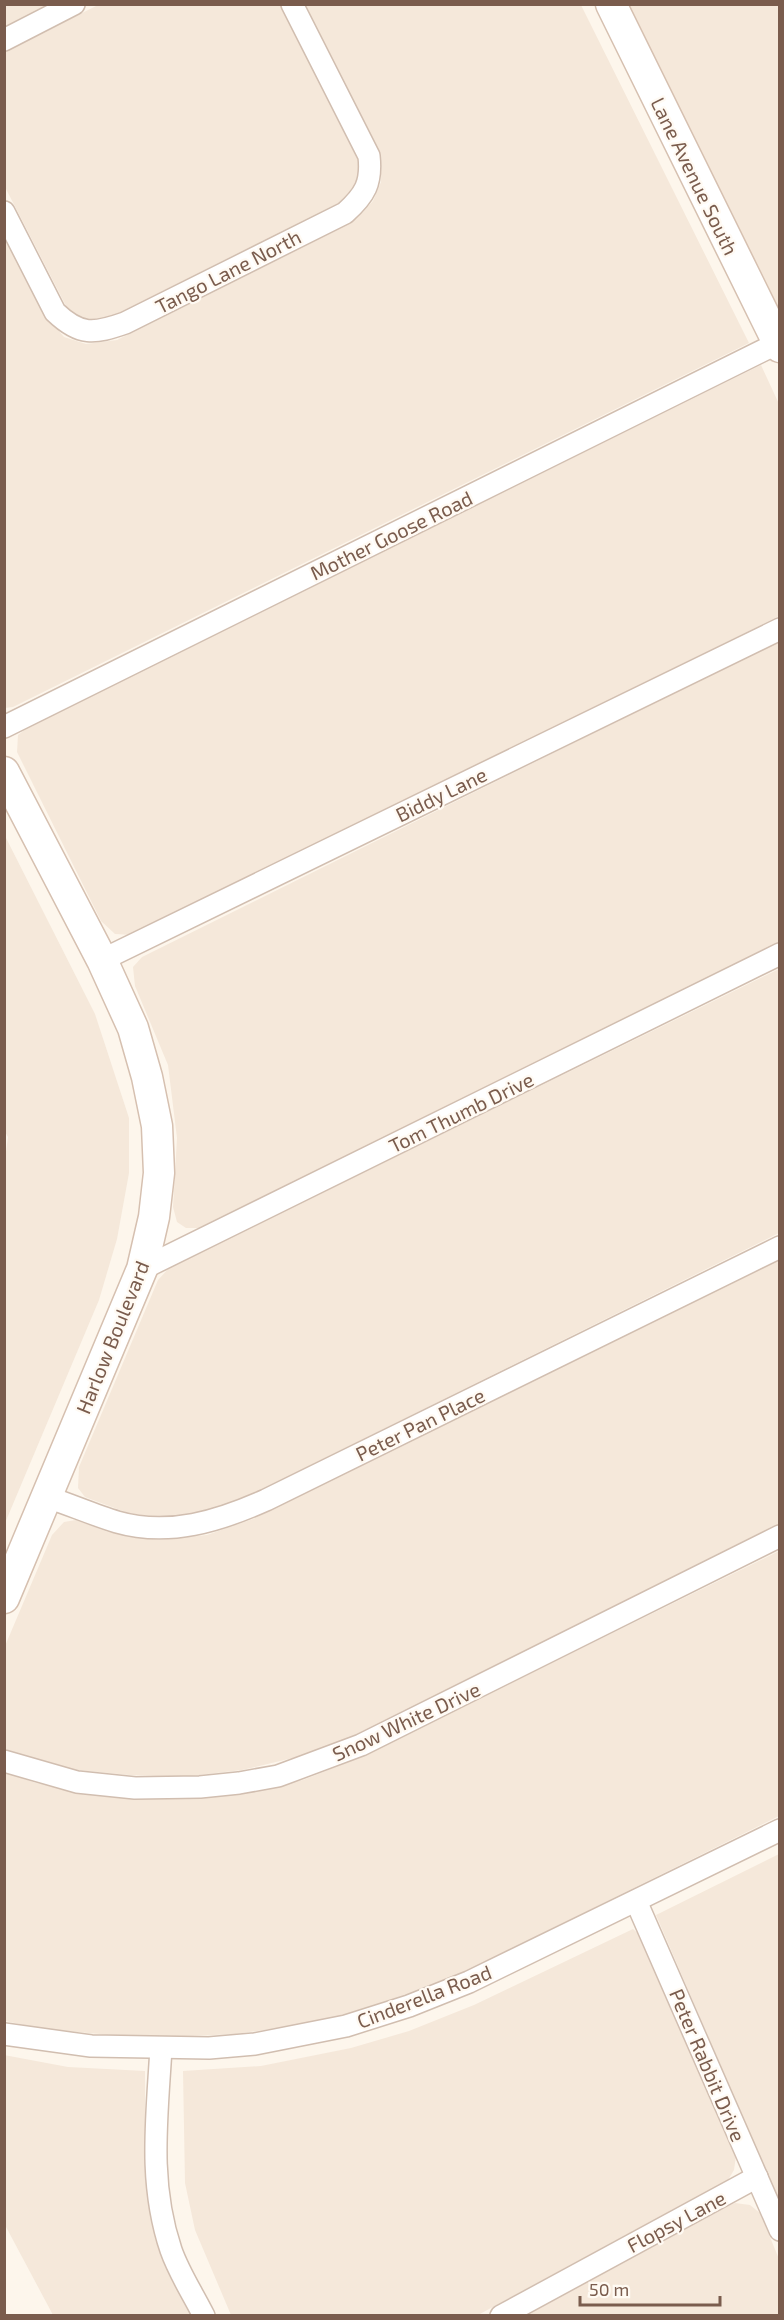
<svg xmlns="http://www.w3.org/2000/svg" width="784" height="2320" font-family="'Exo 2',sans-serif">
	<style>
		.residential { fill: #f5e8da }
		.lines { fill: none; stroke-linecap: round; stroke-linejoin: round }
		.street-casing { stroke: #d1beb0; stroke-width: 24 }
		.secondary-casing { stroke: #d6c0b0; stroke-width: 33 }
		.street { stroke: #fff; stroke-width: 21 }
		.secondary { stroke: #fff; stroke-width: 30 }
		.labels { text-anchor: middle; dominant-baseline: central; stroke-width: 4.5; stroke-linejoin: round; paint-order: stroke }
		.street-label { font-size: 20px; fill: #7a5c4d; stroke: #fffaf3 }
	</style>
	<rect width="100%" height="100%" fill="#fdf6ec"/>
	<g class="residential">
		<polygon points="5,5 51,5 5,28"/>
		<polygon points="98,5 281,5 360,164 358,179 353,193 341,202 112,319 90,322 74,315 66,306 5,187 5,52"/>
		<polygon points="304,5 581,5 749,343 13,707 5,708 4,234 47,317 64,337 86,344 117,340 357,218 373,201 381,182 381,158"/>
		<polygon points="624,5 779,5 779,319"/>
		<polygon points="761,365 779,404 779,616 132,935 115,934 101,921 17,752 18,735 31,725"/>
		<polygon points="779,641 779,942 203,1228 186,1228 177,1222 173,1207 177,1138 168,1065 135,986 133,967 142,957"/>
		<polygon points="5,836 95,1014 129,1118 129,1173 117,1239 99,1300 5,1523 4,1166 8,1137 4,1130"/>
		<polygon points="779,969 779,1233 236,1502 170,1519 128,1513 85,1497 78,1488 79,1467 158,1280 169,1268"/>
		<polygon points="779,1259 779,1526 356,1735 301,1756 242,1770 182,1777 129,1775 67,1769 5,1749 5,1646 52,1535 64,1522 76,1520 108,1532 159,1540 207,1535 253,1519"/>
		<polygon points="779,1551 779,1816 452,1978 370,2009 312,2023 236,2034 144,2038 44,2029 5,2021 4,1772 36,1783 125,1797 177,1798 237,1794 303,1780 361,1757"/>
		<polygon points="779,1854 779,2202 656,1915"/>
		<polygon points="633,1929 640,1935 736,2156 734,2170 728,2180 478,2315 231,2315 195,2230 185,2183 183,2071 261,2066 351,2048 409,2031 474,2005"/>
		<polygon points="4,2055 68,2067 145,2071 145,2178 161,2248 180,2294 191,2315 53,2315 5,2225"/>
		<polygon points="735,2203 750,2205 760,2213 779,2259 779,2315 524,2316 719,2210"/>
	</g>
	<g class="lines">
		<defs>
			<g id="street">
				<polyline points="4,40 74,4"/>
				<path d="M4,212l51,100c25,24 39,22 70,11l220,-110c20,-18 27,-30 24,-57l-77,-152"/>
				<polyline points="4,727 778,343"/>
				<polyline points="102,960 780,629"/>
				<polyline points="142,1269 780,954"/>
				<path d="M47,1497c24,8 47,18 70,25 52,15 102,-1 149,-22l514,-253"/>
				<polyline points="4,1761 77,1782 135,1788 200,1787 239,1783 278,1776 361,1745 780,1536"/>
				<polyline points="636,1901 780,2230"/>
				<polyline points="4,2034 91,2046 209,2048 255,2044 346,2026 409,2006 469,1982 780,1830"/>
				<path d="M161,2048c-4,70 -13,134 10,202 8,23 22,44 33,66"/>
				<polyline points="501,2316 757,2177"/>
			</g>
			<g id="secondary">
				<polyline points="611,4 780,347"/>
				<polyline points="4,772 102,960 133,1028 147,1077 157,1126 159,1173 154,1217 142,1269 4,1598"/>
			</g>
		</defs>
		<use href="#street" class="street-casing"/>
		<use href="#secondary" class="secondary-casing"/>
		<use href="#street" class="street"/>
		<use href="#secondary" class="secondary"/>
	</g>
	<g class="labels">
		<g class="street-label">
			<text transform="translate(695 176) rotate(64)">Lane Avenue South</text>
			<text transform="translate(228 271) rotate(-27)">Tango Lane North</text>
			<text transform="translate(391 535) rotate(-26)">Mother Goose Road</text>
			<text transform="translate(441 794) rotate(-26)">Biddy Lane</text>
			<text transform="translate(461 1112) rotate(-26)">Tom Thumb Drive</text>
			<text transform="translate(112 1337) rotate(-68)">Harlow Boulevard</text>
			<text transform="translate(420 1424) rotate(-26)">Peter Pan Place</text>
			<text transform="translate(406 1721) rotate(-25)">Snow White Drive</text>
			<text transform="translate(424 1996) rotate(-21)">Cinderella Road</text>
			<text transform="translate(708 2065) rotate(67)">Peter Rabbit Drive</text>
			<text transform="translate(676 2221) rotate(-28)">Flopsy Lane</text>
		</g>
	</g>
	<rect width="784" height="2320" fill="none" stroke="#7a5c4d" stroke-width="12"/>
	<path d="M580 2296v9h140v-9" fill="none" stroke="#7a5c4d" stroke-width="3"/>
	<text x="589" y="2296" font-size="18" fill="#7a5c4d" stroke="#fffaf3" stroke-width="4.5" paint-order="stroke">50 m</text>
</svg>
